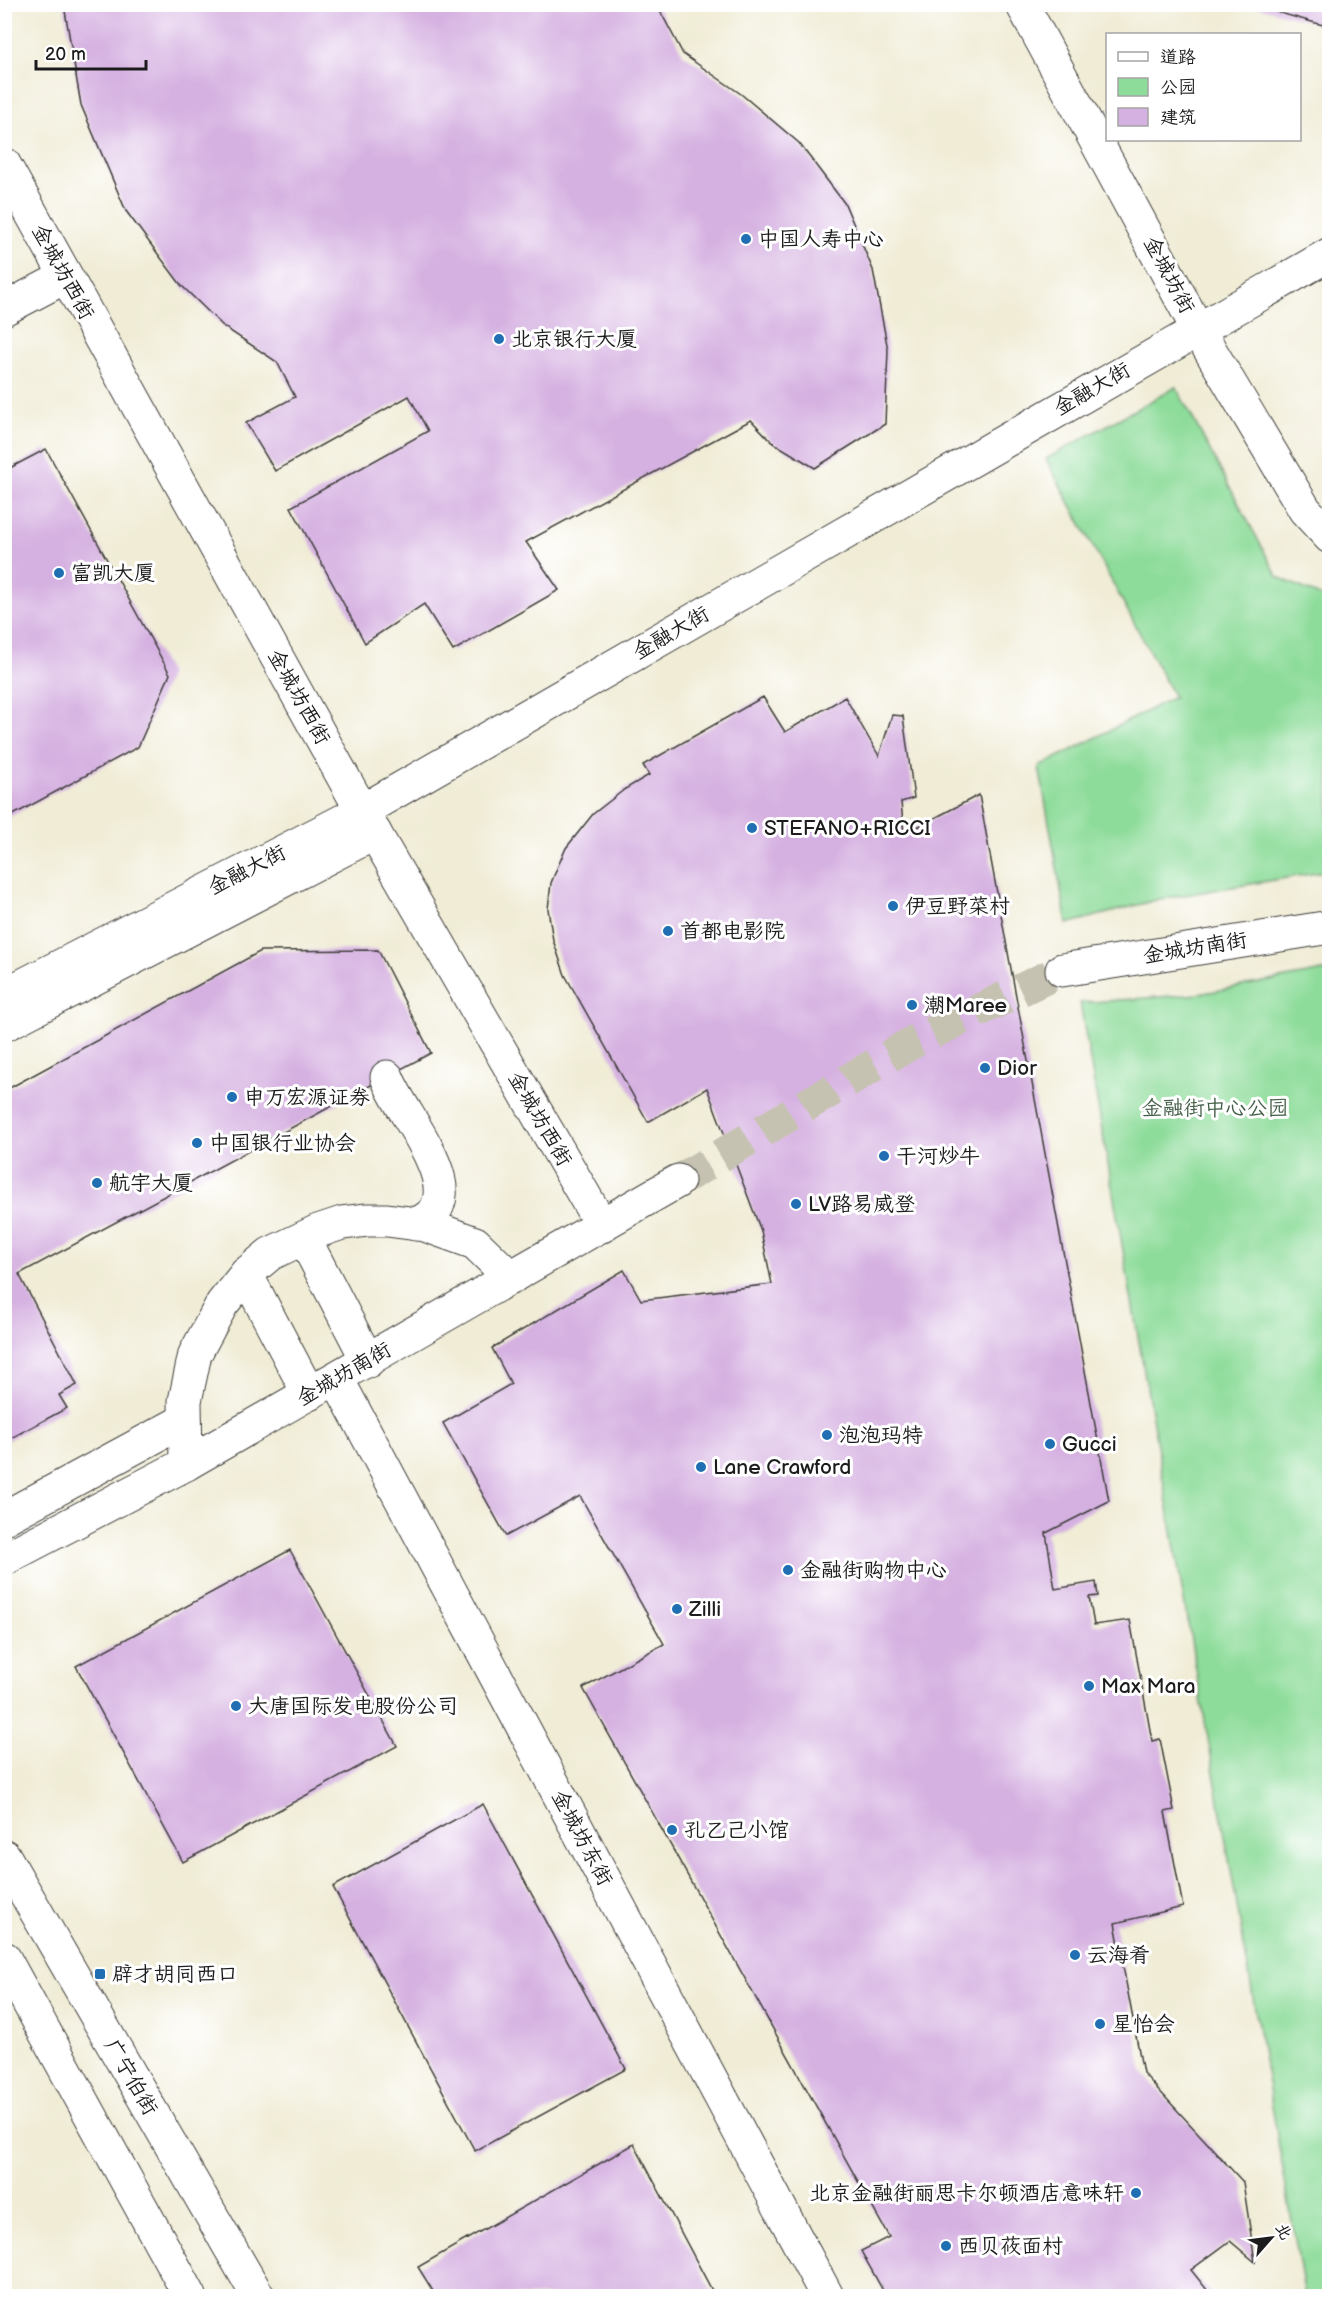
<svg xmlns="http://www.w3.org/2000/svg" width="1334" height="2301" font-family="'Balsamiq Sans','LXGW WenKai TC',sans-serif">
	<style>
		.green { fill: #8ddc9a; stroke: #547c5b; stroke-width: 1.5 }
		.building { fill: #d5b1e1 }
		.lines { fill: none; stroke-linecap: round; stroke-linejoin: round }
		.tertiary-tunnel { stroke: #c6c2b1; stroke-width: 33; stroke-dasharray: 33 16; stroke-linecap: butt }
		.minor-casing { stroke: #3c3b38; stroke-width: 35 }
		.tertiary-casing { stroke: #3c3b38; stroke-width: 35 }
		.secondary-casing { stroke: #3c3b38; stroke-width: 35 }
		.minor { stroke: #fff; stroke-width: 33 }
		.tertiary { stroke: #fff; stroke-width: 33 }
		.secondary { stroke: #fff; stroke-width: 33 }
		.poi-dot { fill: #1f6fb2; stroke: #fff; stroke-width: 2 }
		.labels { text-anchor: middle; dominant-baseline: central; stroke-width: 6; stroke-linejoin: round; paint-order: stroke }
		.poi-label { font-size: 21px; fill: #1c1c1c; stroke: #fff; text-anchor: start }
		.street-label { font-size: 21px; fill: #1c1c1c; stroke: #fff }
		.park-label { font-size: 21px; fill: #445f48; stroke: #fff }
	</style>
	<rect width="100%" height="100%" fill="#fff"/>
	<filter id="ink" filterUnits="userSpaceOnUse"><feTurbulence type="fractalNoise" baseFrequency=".0167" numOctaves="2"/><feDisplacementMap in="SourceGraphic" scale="12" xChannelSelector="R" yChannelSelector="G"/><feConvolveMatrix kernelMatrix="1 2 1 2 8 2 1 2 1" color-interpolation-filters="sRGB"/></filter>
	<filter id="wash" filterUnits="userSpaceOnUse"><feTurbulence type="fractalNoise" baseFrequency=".008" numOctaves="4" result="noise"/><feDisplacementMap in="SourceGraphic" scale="24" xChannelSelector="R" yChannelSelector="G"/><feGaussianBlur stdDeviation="1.35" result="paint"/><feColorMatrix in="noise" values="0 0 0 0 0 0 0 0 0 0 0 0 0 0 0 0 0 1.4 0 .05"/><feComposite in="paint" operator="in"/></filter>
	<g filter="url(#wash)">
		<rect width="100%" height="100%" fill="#f0ecd6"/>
		<g class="green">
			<polygon points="1176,387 1278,577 1329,600 1329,871 1160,899 1067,924 1039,767 1174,697 1046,459"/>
			<polygon points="1329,970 1330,2296 1305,2296 1080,1003 1199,994"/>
		</g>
		<g id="blocks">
			<g class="building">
				<polygon points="1251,4 1330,4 1330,27 1251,5"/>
				<polygon points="64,5 657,5 683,54 741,94 799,143 845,204 873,270 888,350 885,424 815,468 772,442 751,420 526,542 559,590 453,651 424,604 365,643 291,507 428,431 409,396 275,471 246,423 295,397 277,362 224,327 181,285 126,211 81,105"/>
				<polygon points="46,449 170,674 138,747 4,820 4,471"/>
				<polygon points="763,697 785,732 845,697 879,756 892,715 903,716 914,798 901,802 904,834 979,795 1109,1501 1046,1533 1055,1589 1096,1582 1098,1596 1089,1597 1094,1625 1130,1620 1152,1741 1160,1739 1174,1810 1165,1812 1183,1907 1115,1923 1143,2073 1243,2182 1255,2262 1230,2241 1191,2270 1212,2296 886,2296 861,2251 889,2237 583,1688 664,1644 580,1496 506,1536 443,1423 511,1384 492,1348 624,1270 641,1300 772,1284 761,1231 707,1088 648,1122 565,975 553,940 548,909 551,883 558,866 566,848 593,814 625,789 649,775 643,765"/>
				<polygon points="378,950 431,1053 19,1274 77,1385 59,1395 67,1408 4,1442 4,1091 261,951"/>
				<polygon points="290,1550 397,1746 183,1862 76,1666"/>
				<polygon points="483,1804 626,2069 475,2151 333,1887"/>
				<polygon points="634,2144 715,2296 436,2296 418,2267"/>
			</g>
		</g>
	</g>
	<g filter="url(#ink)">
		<use href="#blocks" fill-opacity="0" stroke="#3c3b38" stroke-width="1.5"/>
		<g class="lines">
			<polyline class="tertiary-tunnel" points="678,1181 915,1041 1062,970"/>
			<defs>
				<g id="minor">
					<polyline points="4,309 65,277"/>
					<path d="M387,1077c14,39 92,122 29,147"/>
					<polyline points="304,1238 368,1361"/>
					<polyline points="246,1274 309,1394"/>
					<polyline points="186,1464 185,1401 195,1354 222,1304 246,1274 270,1254 318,1231 342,1223 367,1220 387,1220 425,1225 475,1243 511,1278"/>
					<polyline points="4,1518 185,1420"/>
				</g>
				<g id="tertiary">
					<polyline points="1022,4 1197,328 1305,510 1330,537"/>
					<polyline points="4,164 362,811 602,1226"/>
					<polyline points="1062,970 1330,927"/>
					<polyline points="337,1379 827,2296"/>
					<polyline points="4,1559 186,1464 678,1181"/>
				</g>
				<g id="secondary">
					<polyline points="4,995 362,811 1330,254"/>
					<polyline points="4,1025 375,833"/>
					<polyline points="4,1856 258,2296"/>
					<polyline points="4,1958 190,2296"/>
				</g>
			</defs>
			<use href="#minor" class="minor-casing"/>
			<use href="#tertiary" class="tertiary-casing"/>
			<use href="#secondary" class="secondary-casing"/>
			<use href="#minor" class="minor"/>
			<use href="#tertiary" class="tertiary"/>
			<use href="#secondary" class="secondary"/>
		</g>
	</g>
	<g class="poi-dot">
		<circle cx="746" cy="239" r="6"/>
		<circle cx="499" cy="339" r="6"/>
		<circle cx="59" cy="573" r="6"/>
		<circle cx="752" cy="828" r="6"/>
		<circle cx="893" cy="906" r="6"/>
		<circle cx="668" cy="931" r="6"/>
		<circle cx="912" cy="1005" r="6"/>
		<circle cx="985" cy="1068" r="6"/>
		<circle cx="232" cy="1097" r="6"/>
		<circle cx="197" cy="1143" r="6"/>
		<circle cx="884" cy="1156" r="6"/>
		<circle cx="97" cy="1183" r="6"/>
		<circle cx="796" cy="1204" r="6"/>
		<circle cx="827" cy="1435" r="6"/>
		<circle cx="1050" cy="1444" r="6"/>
		<circle cx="701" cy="1467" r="6"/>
		<circle cx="788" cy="1570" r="6"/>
		<circle cx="677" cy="1609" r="6"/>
		<circle cx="1089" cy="1686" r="6"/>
		<circle cx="236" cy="1706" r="6"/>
		<circle cx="672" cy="1830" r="6"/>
		<circle cx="1075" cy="1955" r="6"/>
		<rect x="94" y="1968" width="12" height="12" rx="3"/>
		<circle cx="1100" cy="2024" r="6"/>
		<circle cx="1136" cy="2193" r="6"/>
		<circle cx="946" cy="2246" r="6"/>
	</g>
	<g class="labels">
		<g class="poi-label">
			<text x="758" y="239">中国人寿中心</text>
			<text x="511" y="339">北京银行大厦</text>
			<text x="71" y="573">富凯大厦</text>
			<text x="764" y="828">STEFANO+RICCI</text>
			<text x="905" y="906">伊豆野菜村</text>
			<text x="680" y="931">首都电影院</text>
			<text x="924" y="1005">潮Maree</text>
			<text x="997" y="1068">Dior</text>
			<text x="244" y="1097">申万宏源证券</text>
			<text x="209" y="1143">中国银行业协会</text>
			<text x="896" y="1156">干河炒牛</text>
			<text x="109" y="1183">航宇大厦</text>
			<text x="808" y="1204">LV路易威登</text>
			<text x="839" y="1435">泡泡玛特</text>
			<text x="1062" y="1444">Gucci</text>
			<text x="713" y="1467">Lane Crawford</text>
			<text x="800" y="1570">金融街购物中心</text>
			<text x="689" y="1609">Zilli</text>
			<text x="1101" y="1686">Max Mara</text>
			<text x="248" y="1706">大唐国际发电股份公司</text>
			<text x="684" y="1830">孔乙己小馆</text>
			<text x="1087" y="1955">云海肴</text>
			<text x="112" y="1974">辟才胡同西口</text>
			<text x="1112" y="2024">星怡会</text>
			<text x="1124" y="2193" text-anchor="end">北京金融街丽思卡尔顿酒店意味轩</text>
			<text x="958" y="2246">西贝莜面村</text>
		</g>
		<g class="street-label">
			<text transform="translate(63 272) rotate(61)">金城坊西街</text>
			<text transform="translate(1169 275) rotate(62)">金城坊街</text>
			<text transform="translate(1092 389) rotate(-30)">金融大街</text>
			<text transform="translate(671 633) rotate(-30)">金融大街</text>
			<text transform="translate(299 697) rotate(61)">金城坊西街</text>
			<text transform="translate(247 870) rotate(-27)">金融大街</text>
			<text transform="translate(1195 948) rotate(-9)">金城坊南街</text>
			<text transform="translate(540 1119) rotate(60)">金城坊西街</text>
			<text transform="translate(344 1374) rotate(-30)">金城坊南街</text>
			<text transform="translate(582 1838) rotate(62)">金城坊东街</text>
			<text transform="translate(131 2077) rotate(60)">广宁伯街</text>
		</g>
		<g class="park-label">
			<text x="1215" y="1108">金融街中心公园</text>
		</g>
	</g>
	<rect width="1334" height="2301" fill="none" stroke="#fff" stroke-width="24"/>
	<rect x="1106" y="33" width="195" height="108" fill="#ffffff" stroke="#a4a4a4" stroke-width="1.5"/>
	<rect x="1118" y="52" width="30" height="9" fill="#ffffff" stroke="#a4a4a4" stroke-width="1.5"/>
	<text x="1160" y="63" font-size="18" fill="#1c1c1c">道路</text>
	<rect x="1118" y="78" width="30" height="18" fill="#8ddc9a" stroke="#a4a4a4" stroke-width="1.5"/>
	<text x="1160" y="93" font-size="18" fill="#1c1c1c">公园</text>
	<rect x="1118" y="108" width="30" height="18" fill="#d5b1e1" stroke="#a4a4a4" stroke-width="1.5"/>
	<text x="1160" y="123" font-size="18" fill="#1c1c1c">建筑</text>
	<g transform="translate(1271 2238) rotate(62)" stroke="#ffffff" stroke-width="4.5" paint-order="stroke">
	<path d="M0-4.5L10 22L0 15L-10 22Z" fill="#1c1c1c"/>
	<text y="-9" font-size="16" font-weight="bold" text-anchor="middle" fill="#1c1c1c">北</text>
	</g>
	<path d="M36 60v9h110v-9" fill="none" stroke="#1c1c1c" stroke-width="3"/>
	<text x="45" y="60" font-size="18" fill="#1c1c1c" stroke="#ffffff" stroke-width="4.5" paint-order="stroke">20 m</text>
</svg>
